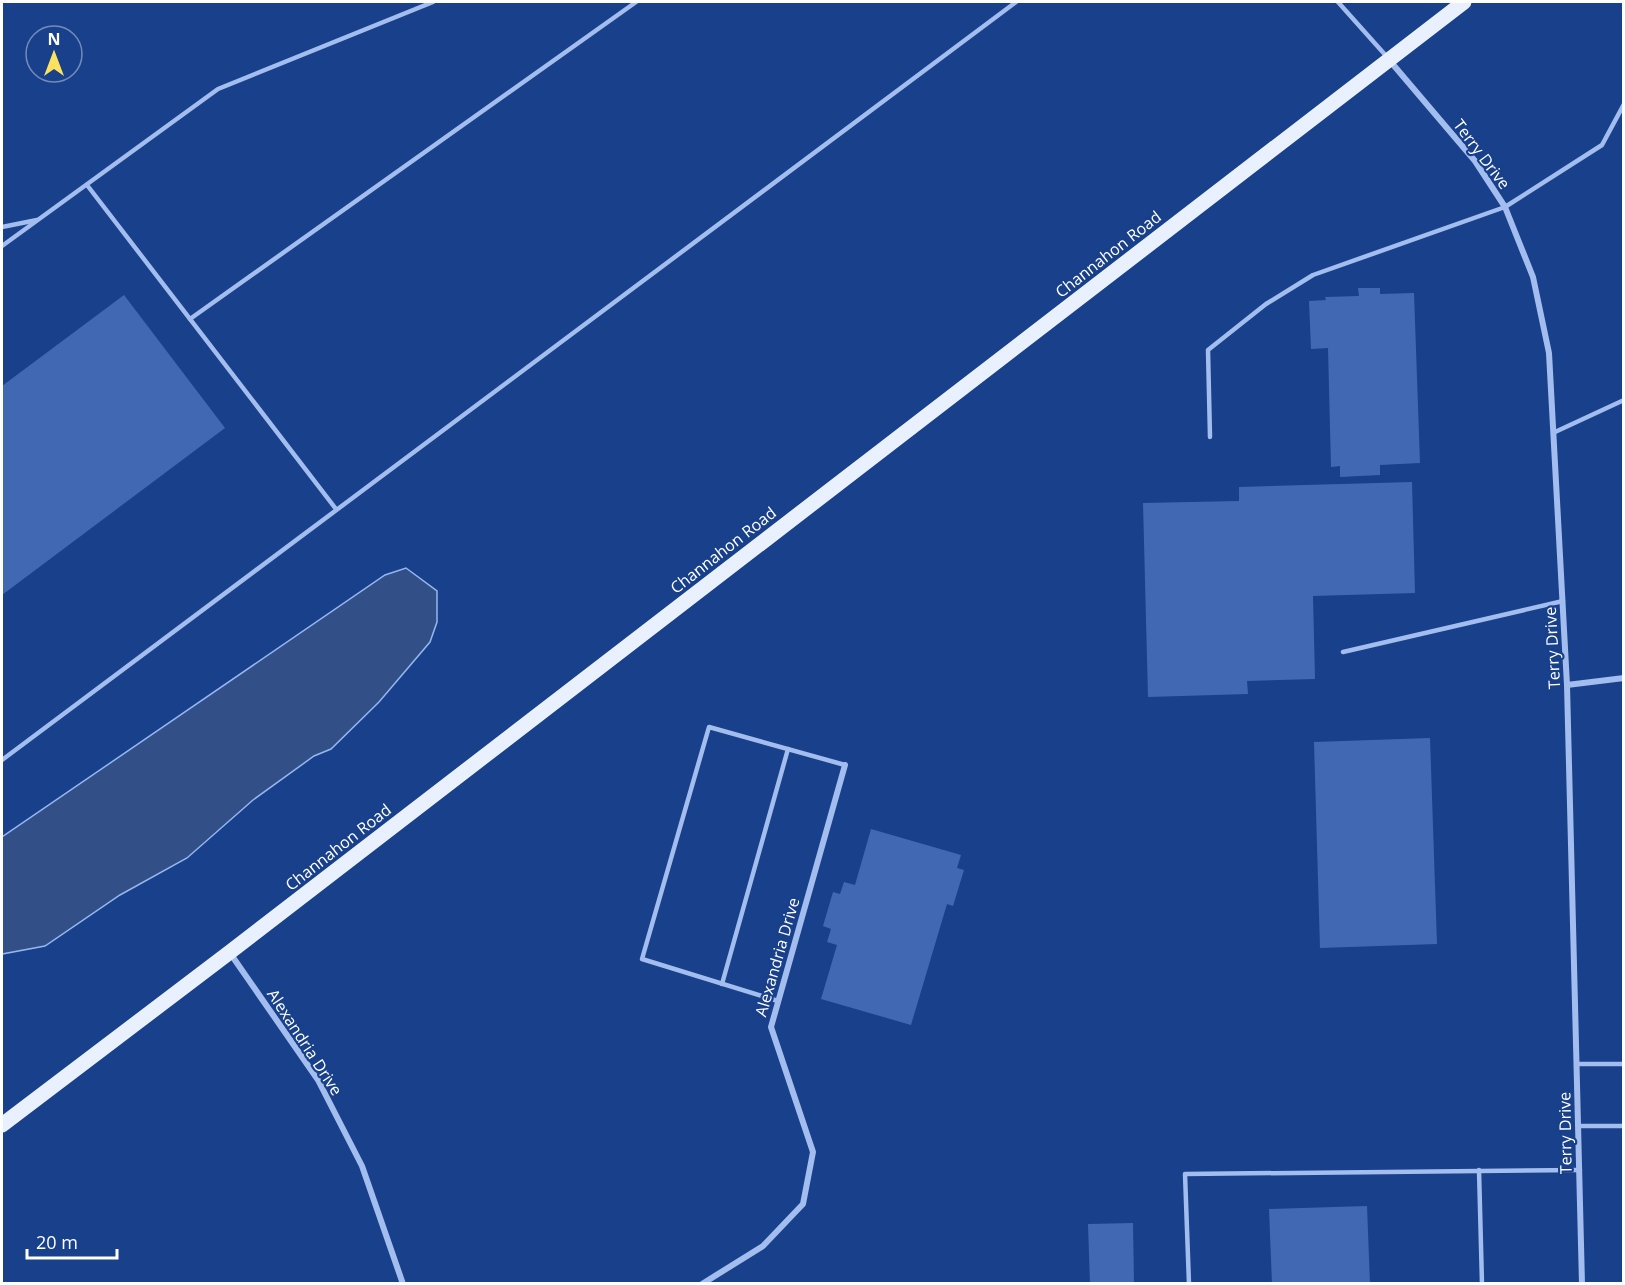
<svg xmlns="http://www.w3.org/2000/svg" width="1625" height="1285" font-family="'Open Sans',sans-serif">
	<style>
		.water { fill: #334f87; stroke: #95b7f0; stroke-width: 1.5 }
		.building { fill: #4169b3 }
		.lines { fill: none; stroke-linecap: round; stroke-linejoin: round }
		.service { stroke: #a2bdee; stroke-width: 4.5 }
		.minor { stroke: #a2bdee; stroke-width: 6 }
		.primary { stroke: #e9f0ff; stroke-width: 15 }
		.labels { text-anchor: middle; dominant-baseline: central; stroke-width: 4.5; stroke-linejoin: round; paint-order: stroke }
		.street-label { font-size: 16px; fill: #fff; stroke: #18408b }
	</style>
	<rect width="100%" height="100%" fill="#18408b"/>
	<polygon class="water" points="406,568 437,591 437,622 430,642 379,702 331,749 314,756 253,800 187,858 120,895 45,946 2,954 2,837 385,575"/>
	<g class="building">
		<polygon points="1358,288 1380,288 1380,294 1414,293 1420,463 1380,465 1380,475 1340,477 1340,466 1331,467 1328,348 1311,349 1309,301 1326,300 1325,297 1359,296"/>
		<polygon points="124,295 225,428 2,595 2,386"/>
		<polygon points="1412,482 1415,593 1313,596 1315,679 1247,681 1248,694 1148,697 1143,503 1239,501 1239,487"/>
		<polygon points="1430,738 1437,944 1320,948 1314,742"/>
		<polygon points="871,829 961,855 957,868 964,870 953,906 947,904 911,1025 821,999 837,945 827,942 831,929 823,926 833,892 840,894 844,882 855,885"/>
		<polygon points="1367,1206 1370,1284 1272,1284 1269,1209"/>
		<polygon points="1133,1223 1134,1284 1090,1284 1088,1224"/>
	</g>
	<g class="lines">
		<g class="service">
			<polyline points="1338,2 1388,58"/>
			<polyline points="87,185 336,509"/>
			<polyline points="2,227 37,220"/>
			<polyline points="2,246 218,89 433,2"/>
			<polyline points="190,319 636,2"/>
			<polyline points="1555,432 1624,400"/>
			<polyline points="1210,437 1208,350 1266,304 1313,275 1505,207 1602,145 1624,104"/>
			<polyline points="1343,652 1563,601"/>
			<polyline points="2,760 1016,2"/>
			<polyline points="722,984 788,749"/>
			<polyline points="778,1001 642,959 709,727 845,765"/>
			<polyline points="1577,1064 1624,1064"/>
			<polyline points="1578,1126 1624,1126"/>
			<polyline points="1479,1170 1482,1284"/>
			<polyline points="1189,1284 1185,1174 1580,1170"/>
		</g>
		<g class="minor">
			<polyline points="1390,61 1475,161 1505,207 1533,277 1549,353 1567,685 1582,1284"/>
			<polyline points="1567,685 1624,678"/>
			<polyline points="230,953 318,1080 362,1166 403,1284"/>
			<polyline points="702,1284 763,1246 803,1204 813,1152 771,1027 845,765"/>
		</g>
		<polyline class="primary" points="2,1125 230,952 1464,2"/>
	</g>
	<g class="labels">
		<g class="street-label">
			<text transform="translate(1482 154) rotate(53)">Terry Drive</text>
			<text transform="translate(1108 254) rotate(-38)">Channahon Road</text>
			<text transform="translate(723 550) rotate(-38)">Channahon Road</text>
			<text transform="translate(1552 648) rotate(-93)">Terry Drive</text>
			<text transform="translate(338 847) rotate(-38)">Channahon Road</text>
			<text transform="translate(777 957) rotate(-74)">Alexandria Drive</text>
			<text transform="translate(305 1042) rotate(57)">Alexandria Drive</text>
			<text transform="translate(1565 1133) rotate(-91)">Terry Drive</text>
		</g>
	</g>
	<rect width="1625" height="1285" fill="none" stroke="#ffffff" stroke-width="6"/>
	<g transform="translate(54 54)"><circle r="28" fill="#18408b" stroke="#748cb9" stroke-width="1.5"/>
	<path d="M0-4.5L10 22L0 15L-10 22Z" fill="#ffe05f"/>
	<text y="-9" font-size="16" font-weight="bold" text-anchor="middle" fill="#ffffff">N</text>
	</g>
	<path d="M27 1249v9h90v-9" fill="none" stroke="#ffffff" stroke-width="3"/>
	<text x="36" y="1249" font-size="18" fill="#ffffff" stroke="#18408b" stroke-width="4.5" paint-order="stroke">20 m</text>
</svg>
